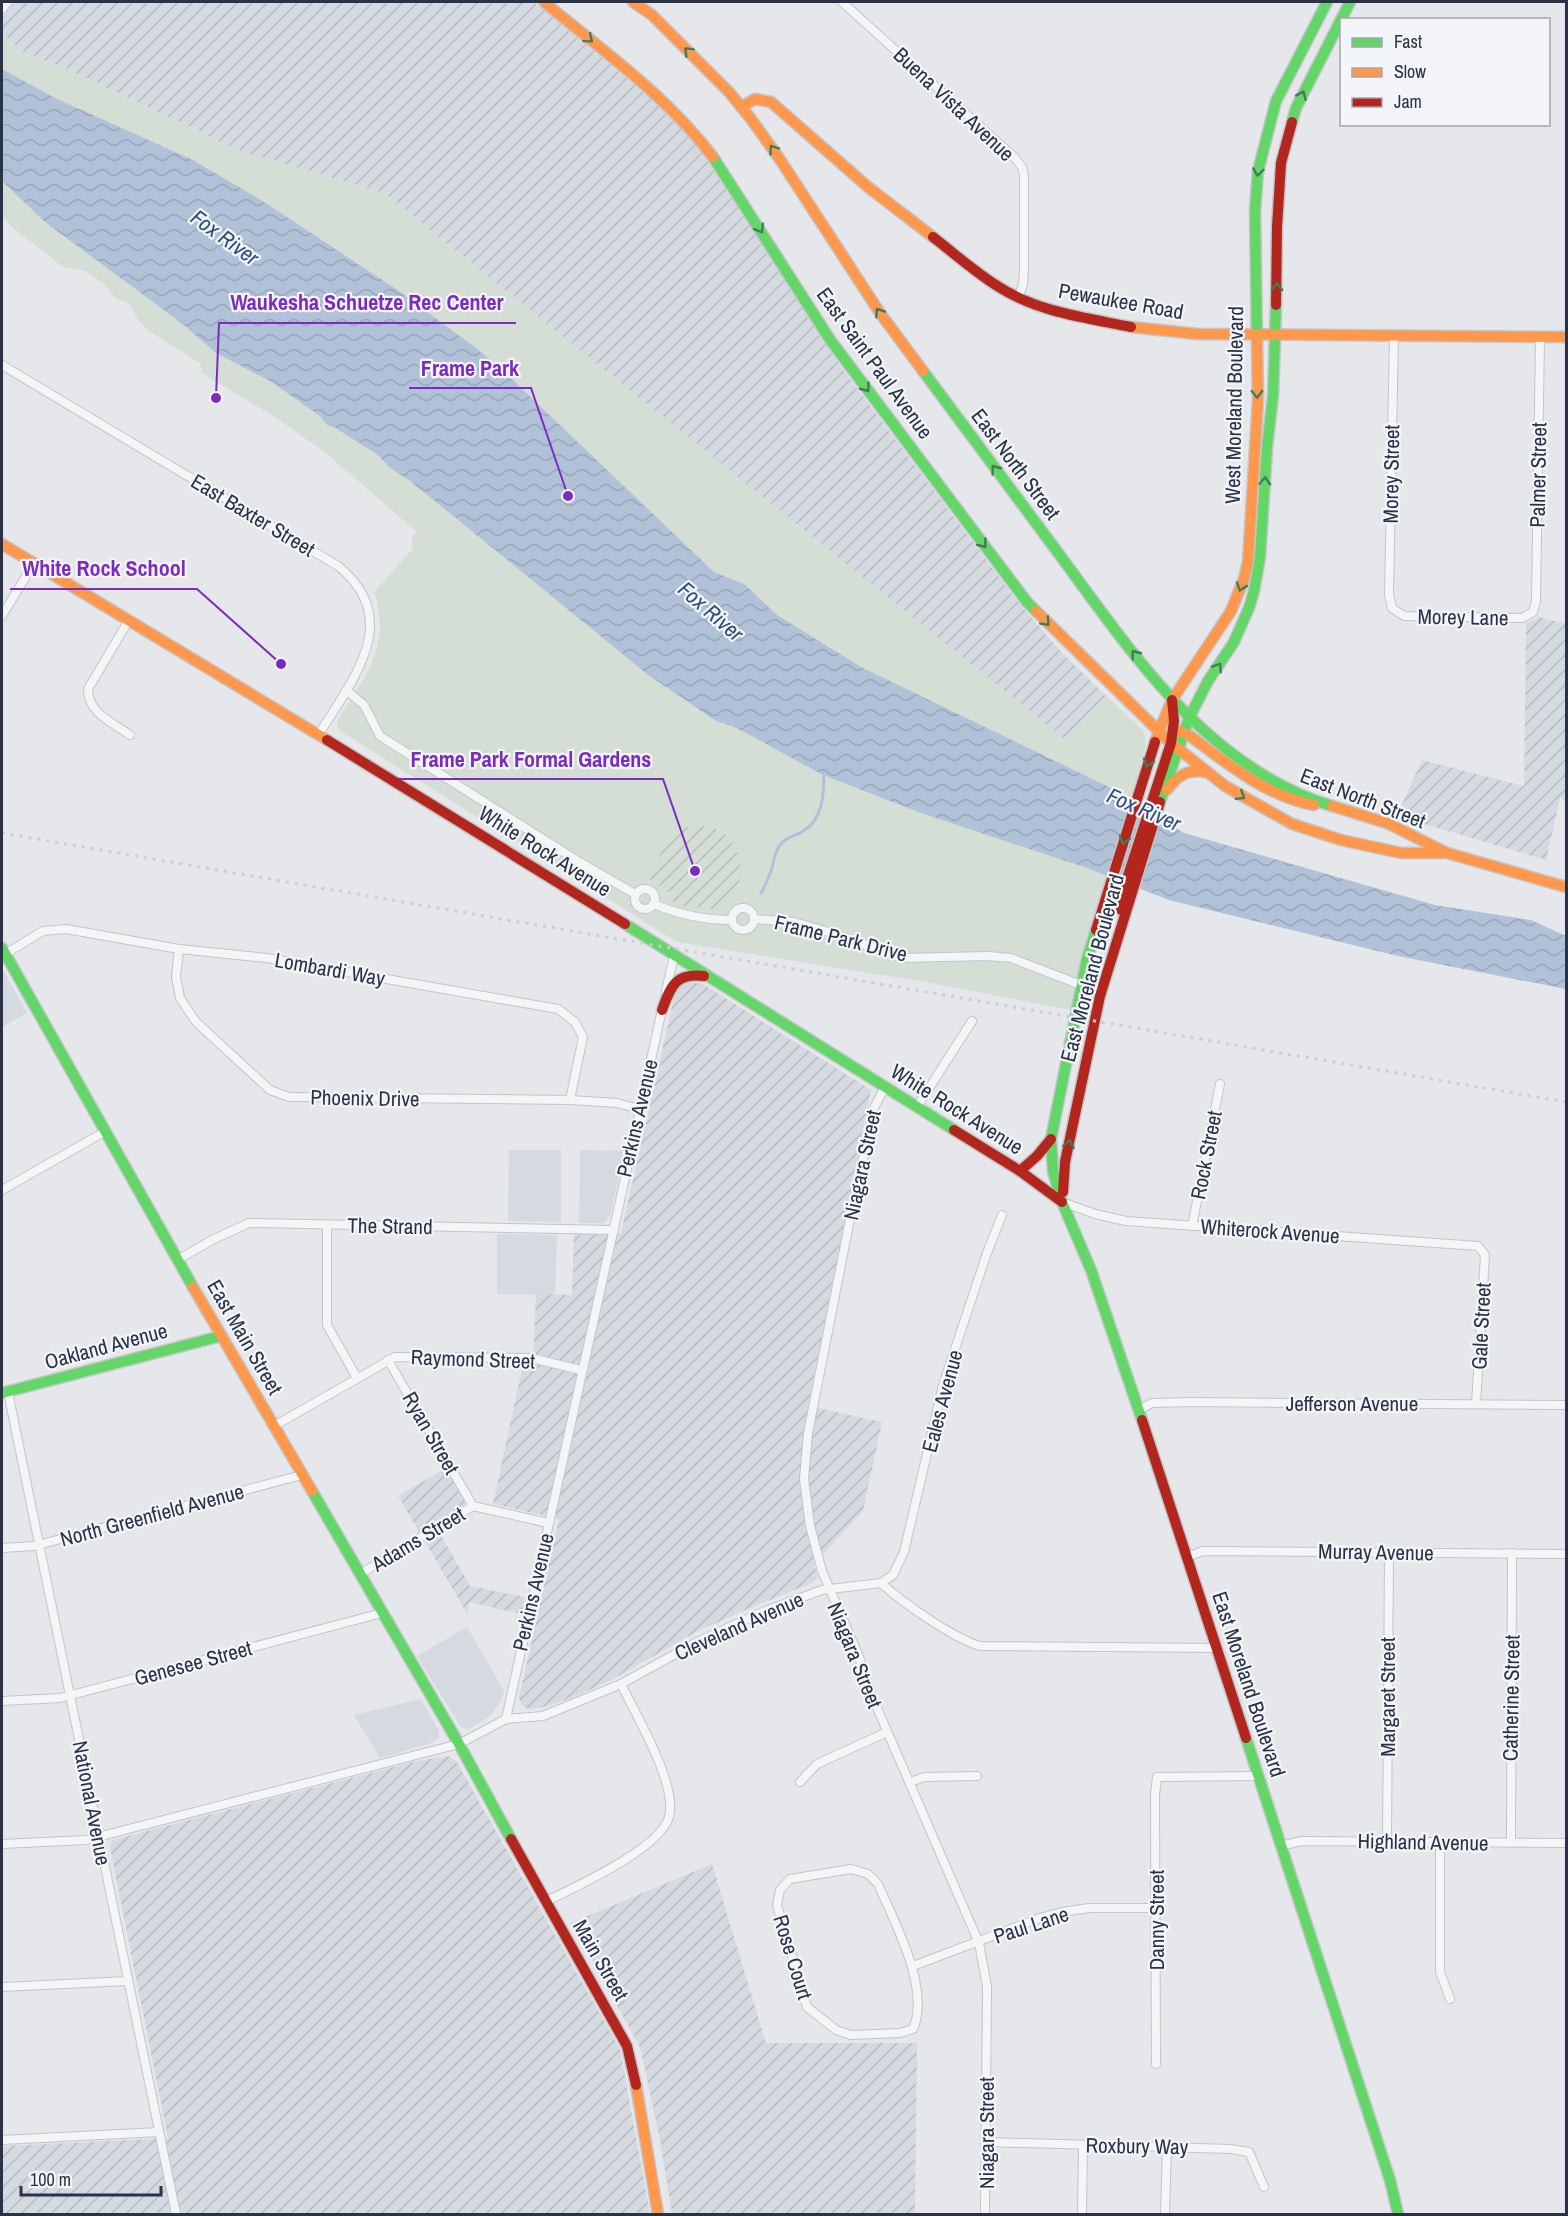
<svg xmlns="http://www.w3.org/2000/svg" width="1568" height="2216" font-family="'Archivo Narrow',sans-serif">
	<style>
		.built { fill: #d5dae0 }
		.industrial { fill: url(#industrial-furrows) }
		.park { fill: #d4ded5 }
		.garden { fill: url(#garden-furrows) }
		.water { fill: url(#water-waves) }
		.lines { fill: none; stroke-linecap: round; stroke-linejoin: round }
		.stream { stroke: #b1c1d7; stroke-width: 3 }
		.street-casing { stroke: #c3c5c8; stroke-width: 10 }
		.fast-casing { stroke: #c3c5c8; stroke-width: 13 }
		.slow-casing { stroke: #c3c5c8; stroke-width: 13 }
		.jam-casing { stroke: #c3c5c8; stroke-width: 13 }
		.street { stroke: #f4f5f7; stroke-width: 8 }
		.fast { stroke: #63d668; stroke-width: 10 }
		.slow { stroke: #ff974d; stroke-width: 10 }
		.jam { stroke: #b3261e; stroke-width: 10 }
		.rail { stroke: #cdced1; stroke-width: 3; stroke-dasharray: 3 6; stroke-linecap: butt }
		.oneway { stroke: #437c55 }
		.labels { text-anchor: middle; dominant-baseline: central; stroke-width: 4.5; stroke-linejoin: round; paint-order: stroke }
		.street-label { font-size: 21px; fill: #293246; stroke: #f3f5f9 }
		.water-label { font-size: 22px; font-style: italic; fill: #2e4d7e; stroke: #f3f5f9 }
		.leader { fill: none; stroke: #7b2cbf; stroke-width: 2 }
		.callout-dot { fill: #7b2cbf; stroke: #f3f5f9; stroke-width: 2 }
		.callout-label { font-size: 22px; text-anchor: middle; font-weight: bold; fill: #7b2cbf; stroke: #f3f5f9; stroke-width: 4.5; stroke-linejoin: round; paint-order: stroke }
	</style>
	<defs>
		<pattern id="industrial-furrows" width="10" height="10" patternUnits="userSpaceOnUse" patternTransform="scale(1.5)"><rect width="10" height="10" fill="#d5dae0"/><path d="M-1 1l2-2M0 10L10 0M9 11l2-2" fill="none" stroke="#b7bcc2"/></pattern>
		<pattern id="garden-furrows" width="10" height="10" patternUnits="userSpaceOnUse" patternTransform="scale(1.5)"><rect width="10" height="10" fill="#d4ded5"/><path d="M-1 1l2-2M0 10L10 0M9 11l2-2" fill="none" stroke="#b6bfb8"/></pattern>
		<pattern id="water-waves" width="16" height="10" patternUnits="userSpaceOnUse" patternTransform="scale(1.5)"><rect width="16" height="10" fill="#b1c1d7"/><path d="M0 5q4-4 8 0t8 0" fill="none" stroke="#98a6ba"/></pattern>
	</defs>
	<rect width="100%" height="100%" fill="#e5e7ea"/>
	<g class="built">
		<polygon points="2,968 27,1013 2,1027"/>
		<polygon points="509,1150 561,1150 561,1222 508,1221"/>
		<polygon points="580,1150 624,1151 610,1216 604,1223 579,1223"/>
		<polygon points="497,1234 557,1235 555,1295 497,1294"/>
		<polygon points="467,1627 504,1691 501,1701 489,1717 469,1729 461,1727 417,1656"/>
		<polygon points="421,1699 439,1731 439,1737 432,1743 380,1758 354,1715"/>
	</g>
	<g class="industrial">
		<polygon points="15,2 534,2 632,82 667,113 700,149 839,364 865,399 1018,602 1063,654 1106,696 1066,741 384,193 240,151 63,67 25,54 2,34 2,18"/>
		<polygon points="1539,617 1566,624 1566,801 1560,798 1546,860 1397,816 1422,760 1524,786 1526,623"/>
		<polygon points="688,982 703,984 871,1090 808,1406 882,1422 863,1511 814,1564 818,1577 812,1583 757,1605 698,1631 613,1679 572,1698 540,1708 528,1709 522,1705 519,1698 559,1519 493,1504 523,1364 533,1364 536,1294 572,1295 574,1235 621,1233 676,989 683,983"/>
		<polygon points="446,1468 464,1498 465,1503 463,1506 434,1523 470,1586 525,1597 521,1614 470,1602 467,1613 398,1496"/>
		<polygon points="449,1756 456,1761 620,2049 650,2214 2,2214 2,2146 168,2138 110,1848 112,1840 417,1761"/>
		<polygon points="712,1864 766,2043 917,2043 915,2214 672,2214 660,2140 640,2047 571,1923"/>
	</g>
	<path class="park" d="M2,34l23,20 38,13 177,84 144,42 682,547 40,-44 38,35 2,15 -39,139 -8,16 -28,109 -145,-28 -249,-40 -337,-211 -3,-5 1,-6c27,-44 54,-73 36,-128l39,-43 -1,-11 5,-6 -91,-79 -54,-38 -70,-42 -2,-10 -48,-30 -13,-12 -10,-17 -13,-6 -13,-15 -18,-12 -22,-4 -50,-39 -11,-13z"/>
	<path class="garden" d="M694,825c8,1 16,1 24,5 19,10 28,37 20,57 -4,9 -11,17 -17,23l-43,-5 -11,-7 4,-4 -1,-2 -6,-1 -8,-9 -8,-3 3,-11 6,-1c3,-23 15,-36 37,-42z"/>
	<polygon class="water" points="2,69 57,99 191,159 261,200 396,289 476,348 499,367 714,572 744,584 777,615 861,667 1111,788 1184,833 1435,905 1531,920 1566,936 1566,989 1398,956 1169,900 1087,868 921,813 821,774 746,733 732,726 716,721 647,674 462,523 410,481 389,467 378,455 334,427 327,425 320,416 270,381 216,353 184,325 45,222 2,181"/>
	<g class="lines">
		<path class="stream" d="M761,893c4,-7 7,-14 10,-22 3,-9 3,-18 9,-26 6,-9 15,-8 23,-14 20,-11 21,-37 21,-58"/>
		<defs>
			<g id="street">
				<polyline points="842,2 1014,157 1022,167 1024,175 1024,271 1023,284 1019,297"/>
				<polyline points="2,9 8,2"/>
				<polyline points="1394,336 1389,595 1392,608 1404,616 1522,618 1533,612 1536,601 1540,338"/>
				<path d="M2,365l336,201c66,53 15,113 -19,168"/>
				<polyline points="2,616 34,563"/>
				<path d="M129,620l-41,69c-1,23 25,34 42,46"/>
				<polyline points="346,690 364,705 380,736 576,860 635,894"/>
				<circle cx="645" cy="899" r="10"/>
				<path d="M654,904c26,11 51,16 78,16"/>
				<circle cx="743" cy="919" r="11"/>
				<polyline points="755,919 794,922 832,933 902,958 988,956 1011,958 1081,985 1102,989"/>
				<polyline points="179,949 176,977 180,998 196,1022 270,1090 289,1097 570,1100 617,1103 639,1109"/>
				<polyline points="5,954 43,931 66,929 179,949 267,958 558,1009 575,1022 583,1037 570,1100"/>
				<polyline points="666,991 674,956"/>
				<polyline points="885,1087 874,1108 851,1214 808,1433 804,1479 810,1526 822,1571 858,1654 871,1694 979,1943 987,1987 985,2214"/>
				<polyline points="917,1107 972,1021"/>
				<polyline points="2,1190 106,1131"/>
				<polyline points="1062,1202 1095,1214 1126,1221 1478,1246 1485,1255 1476,1404"/>
				<polyline points="327,1225 327,1325 357,1378"/>
				<polyline points="1192,1226 1220,1084"/>
				<polyline points="177,1260 214,1239 249,1223 612,1230"/>
				<polyline points="388,1360 473,1506"/>
				<polyline points="8,1392 176,2214"/>
				<polyline points="1139,1410 1152,1403 1190,1402 1566,1405"/>
				<polyline points="274,1426 395,1357 531,1358 581,1370"/>
				<polyline points="2,1548 34,1546 302,1475"/>
				<polyline points="1187,1557 1203,1551 1566,1554"/>
				<polyline points="360,1574 473,1506 548,1523"/>
				<path d="M881,1583c22,20 72,55 99,63l237,2"/>
				<polyline points="2,1701 60,1698 382,1613"/>
				<polyline points="506,1719 663,1005"/>
				<polyline points="800,1782 817,1764 887,1732"/>
				<polyline points="910,1782 925,1777 977,1776"/>
				<polyline points="1387,1842 1389,1553"/>
				<polyline points="1440,1842 1440,1972 1450,1999"/>
				<polyline points="1511,1843 1512,1553"/>
				<polyline points="2,1844 86,1840 117,1832 459,1744 506,1719 543,1716 621,1684 697,1642 765,1611 822,1590 881,1583 893,1575 904,1552 943,1385 987,1253 1002,1215"/>
				<polyline points="1280,1846 1302,1841 1566,1843"/>
				<path d="M851,1869l17,5 10,10c16,37 53,105 35,145l-13,4 -49,2 -15,-5 -29,-23 -30,-102 3,-15 10,-11z"/>
				<path d="M545,1902c30,-15 115,-53 124,-85 9,-32 -33,-102 -48,-133"/>
				<polyline points="913,1966 1040,1918 1062,1912 1089,1908 1157,1908"/>
				<polyline points="2,1987 128,1981"/>
				<polyline points="1156,2064 1155,1795 1157,1777 1258,1776"/>
				<polyline points="2,2140 159,2132"/>
				<polyline points="986,2142 1230,2149 1249,2152 1264,2187"/>
				<polyline points="1082,2214 1083,2145"/>
				<polyline points="1165,2214 1167,2146"/>
			</g>
			<g id="fast">
				<polyline points="1292,122 1296,108 1350,2"/>
				<polyline points="713,157 831,341 1027,602 1036,611"/>
				<polyline points="1257,343 1255,211 1258,171 1276,101 1327,2"/>
				<path d="M923,371c46,61 91,122 136,183 74,100 148,214 273,252"/>
				<polyline points="1160,802 1189,718 1208,681 1234,642 1249,608 1254,591 1260,557 1267,447 1273,396 1276,305"/>
				<polyline points="625,924 954,1130"/>
				<polyline points="1096,930 1087,959 1051,1139 1053,1171 1062,1202 1091,1270 1142,1420"/>
				<polyline points="2,948 193,1287"/>
				<polyline points="2,1393 221,1336"/>
				<polyline points="312,1491 459,1744 511,1839"/>
				<polyline points="1246,1738 1390,2180 1398,2214"/>
			</g>
			<g id="slow">
				<path d="M544,2c59,49 123,94 169,155"/>
				<polyline points="633,2 652,15 729,92 751,119 781,161 880,313 923,371"/>
				<polyline points="741,107 755,99 771,102 868,187 933,237"/>
				<polyline points="1131,327 1197,334 1566,337"/>
				<polyline points="2,544 327,740"/>
				<polyline points="1036,611 1171,743 1225,786 1292,824 1341,840 1401,853 1443,853"/>
				<path d="M1179,731l11,5c38,28 76,60 124,69"/>
				<polyline points="1155,742 1172,700 1231,611 1244,579 1248,562 1258,400 1257,343"/>
				<path d="M1167,790c10,-14 20,-21 38,-18"/>
				<polyline points="1332,806 1387,823 1447,853 1566,887"/>
				<polyline points="193,1287 312,1491"/>
				<polyline points="636,2085 658,2214"/>
			</g>
			<g id="jam">
				<path d="M933,237c22,17 43,36 66,50 39,25 88,31 132,40"/>
				<polyline points="1276,305 1277,227 1281,163 1292,122"/>
				<polyline points="327,740 625,924"/>
				<polyline points="1121,910 1124,888 1171,743 1174,721 1172,700"/>
				<polyline points="1096,930 1155,742"/>
				<path d="M662,1010c9,-24 13,-37 42,-34"/>
				<polyline points="954,1130 1020,1171 1062,1202"/>
				<polyline points="1020,1171 1037,1156 1051,1139"/>
				<polyline points="1063,1192 1065,1162 1100,996 1160,802"/>
				<polyline points="1142,1420 1246,1738"/>
				<polyline points="511,1839 627,2046 636,2085"/>
			</g>
		</defs>
		<use href="#street" class="street-casing"/>
		<use href="#fast" class="fast-casing"/>
		<use href="#slow" class="slow-casing"/>
		<use href="#jam" class="jam-casing"/>
		<use href="#street" class="street"/>
		<use href="#fast" class="fast"/>
		<use href="#slow" class="slow"/>
		<use href="#jam" class="jam"/>
		<polyline class="rail" points="2,833 1566,1102"/>
	</g>
	<defs><path id="oneway-chevron" d="M-2-3.5L2.5 0L-2 3.5" fill="none" stroke-width="1.6" stroke-linecap="round" stroke-linejoin="round" transform="scale(1.5)"/></defs>
	<g class="oneway">
		<use href="#oneway-chevron" transform="translate(589 39) rotate(40)"/>
		<use href="#oneway-chevron" transform="translate(688 51) rotate(-135)"/>
		<use href="#oneway-chevron" transform="translate(1302 95) rotate(-66)"/>
		<use href="#oneway-chevron" transform="translate(773 149) rotate(-126)"/>
		<use href="#oneway-chevron" transform="translate(1258 172) rotate(98)"/>
		<use href="#oneway-chevron" transform="translate(760 229) rotate(58)"/>
		<use href="#oneway-chevron" transform="translate(1277 287) rotate(-90)"/>
		<use href="#oneway-chevron" transform="translate(879 312) rotate(-124)"/>
		<use href="#oneway-chevron" transform="translate(866 388) rotate(53)"/>
		<use href="#oneway-chevron" transform="translate(1257 394) rotate(90)"/>
		<use href="#oneway-chevron" transform="translate(995 469) rotate(-127)"/>
		<use href="#oneway-chevron" transform="translate(1265 481) rotate(-87)"/>
		<use href="#oneway-chevron" transform="translate(983 544) rotate(53)"/>
		<use href="#oneway-chevron" transform="translate(1241 587) rotate(109)"/>
		<use href="#oneway-chevron" transform="translate(1046 622) rotate(46)"/>
		<use href="#oneway-chevron" transform="translate(1135 654) rotate(-127)"/>
		<use href="#oneway-chevron" transform="translate(1218 667) rotate(-57)"/>
		<use href="#oneway-chevron" transform="translate(1148 763) rotate(108)"/>
		<use href="#oneway-chevron" transform="translate(1241 796) rotate(32)"/>
		<use href="#oneway-chevron" transform="translate(1124 840) rotate(108)"/>
		<use href="#oneway-chevron" transform="translate(1069 1144) rotate(-79)"/>
	</g>
	<g class="labels">
		<g class="street-label">
			<text transform="translate(954 104) rotate(43)">Buena Vista Avenue</text>
			<text transform="translate(1121 301) rotate(10)">Pewaukee Road</text>
			<text transform="translate(875 363) rotate(54)">East Saint Paul Avenue</text>
			<text transform="translate(1234 405) rotate(-89)">West Moreland Boulevard</text>
			<text transform="translate(1016 464) rotate(53)">East North Street</text>
			<text transform="translate(1391 474) rotate(-89)">Morey Street</text>
			<text transform="translate(1538 475) rotate(-89)">Palmer Street</text>
			<text transform="translate(253 515) rotate(31)">East Baxter Street</text>
			<text transform="translate(1463 617) rotate(1)">Morey Lane</text>
			<text transform="translate(1363 798) rotate(21)">East North Street</text>
			<text transform="translate(545 851) rotate(32)">White Rock Avenue</text>
			<text transform="translate(841 938) rotate(14)">Frame Park Drive</text>
			<text transform="translate(1092 968) rotate(-75)">East Moreland Boulevard</text>
			<text transform="translate(330 969) rotate(10)">Lombardi Way</text>
			<text transform="translate(365 1098) rotate(1)">Phoenix Drive</text>
			<text transform="translate(957 1109) rotate(32)">White Rock Avenue</text>
			<text transform="translate(637 1118) rotate(-77)">Perkins Avenue</text>
			<text transform="translate(1206 1155) rotate(-79)">Rock Street</text>
			<text transform="translate(862 1165) rotate(-78)">Niagara Street</text>
			<text transform="translate(390 1226) rotate(1)">The Strand</text>
			<text transform="translate(1270 1231) rotate(4)">Whiterock Avenue</text>
			<text transform="translate(1481 1326) rotate(-87)">Gale Street</text>
			<text transform="translate(245 1337) rotate(60)">East Main Street</text>
			<text transform="translate(106 1346) rotate(-15)">Oakland Avenue</text>
			<text transform="translate(473 1359) rotate(2)">Raymond Street</text>
			<text transform="translate(942 1401) rotate(-75)">Eales Avenue</text>
			<text x="1352" y="1403">Jefferson Avenue</text>
			<text transform="translate(431 1433) rotate(60)">Ryan Street</text>
			<text transform="translate(152 1515) rotate(-15)">North Greenfield Avenue</text>
			<text transform="translate(418 1539) rotate(-31)">Adams Street</text>
			<text transform="translate(1376 1552) rotate(1)">Murray Avenue</text>
			<text transform="translate(533 1592) rotate(-77)">Perkins Avenue</text>
			<text transform="translate(739 1626) rotate(-24)">Cleveland Avenue</text>
			<text transform="translate(855 1655) rotate(68)">Niagara Street</text>
			<text transform="translate(193 1663) rotate(-15)">Genesee Street</text>
			<text transform="translate(1249 1684) rotate(72)">East Moreland Boulevard</text>
			<text transform="translate(1387 1697) rotate(-90)">Margaret Street</text>
			<text transform="translate(1511 1698) rotate(-89)">Catherine Street</text>
			<text transform="translate(92 1803) rotate(79)">National Avenue</text>
			<text transform="translate(1423 1842) rotate(1)">Highland Avenue</text>
			<text transform="translate(1156 1920) rotate(-90)">Danny Street</text>
			<text transform="translate(1031 1925) rotate(-18)">Paul Lane</text>
			<text transform="translate(793 1957) rotate(73)">Rose Court</text>
			<text transform="translate(601 1960) rotate(60)">Main Street</text>
			<text transform="translate(986 2133) rotate(-90)">Niagara Street</text>
			<text transform="translate(1137 2146) rotate(1)">Roxbury Way</text>
		</g>
		<g class="water-label">
			<text transform="translate(225 237) rotate(36)">Fox River</text>
			<text transform="translate(711 611) rotate(41)">Fox River</text>
			<text transform="translate(1144 809) rotate(23)">Fox River</text>
		</g>
	</g>
	<path class="leader" d="M216 398L219 323H516M568 496L531 388H409M281 664L197 589H10M695 871L663 779H398"/>
	<g class="callout-dot">
		<circle cx="216" cy="398" r="6"/>
		<circle cx="568" cy="496" r="6"/>
		<circle cx="281" cy="664" r="6"/>
		<circle cx="695" cy="871" r="6"/>
	</g>
	<g class="callout-label">
		<text x="367" y="310">Waukesha Schuetze Rec Center</text>
		<text x="470" y="376">Frame Park</text>
		<text x="104" y="576">White Rock School</text>
		<text x="531" y="767">Frame Park Formal Gardens</text>
	</g>
	<rect width="1568" height="2216" fill="none" stroke="#293246" stroke-width="6"/>
	<rect x="1340" y="18" width="210" height="108" fill="#f3f5f9" stroke="#a2a7b1" stroke-width="1.5"/>
	<rect x="1352" y="38" width="30" height="9" fill="#63d668" stroke="#a2a7b1" stroke-width="1.5"/>
	<text x="1394" y="48" font-size="18" fill="#293246">Fast</text>
	<rect x="1352" y="68" width="30" height="9" fill="#ff974d" stroke="#a2a7b1" stroke-width="1.5"/>
	<text x="1394" y="78" font-size="18" fill="#293246">Slow</text>
	<rect x="1352" y="98" width="30" height="9" fill="#b3261e" stroke="#a2a7b1" stroke-width="1.5"/>
	<text x="1394" y="108" font-size="18" fill="#293246">Jam</text>
	<path d="M21 2186v9h140v-9" fill="none" stroke="#293246" stroke-width="3"/>
	<text x="30" y="2186" font-size="18" fill="#293246" stroke="#f3f5f9" stroke-width="4.5" paint-order="stroke">100 m</text>
</svg>
